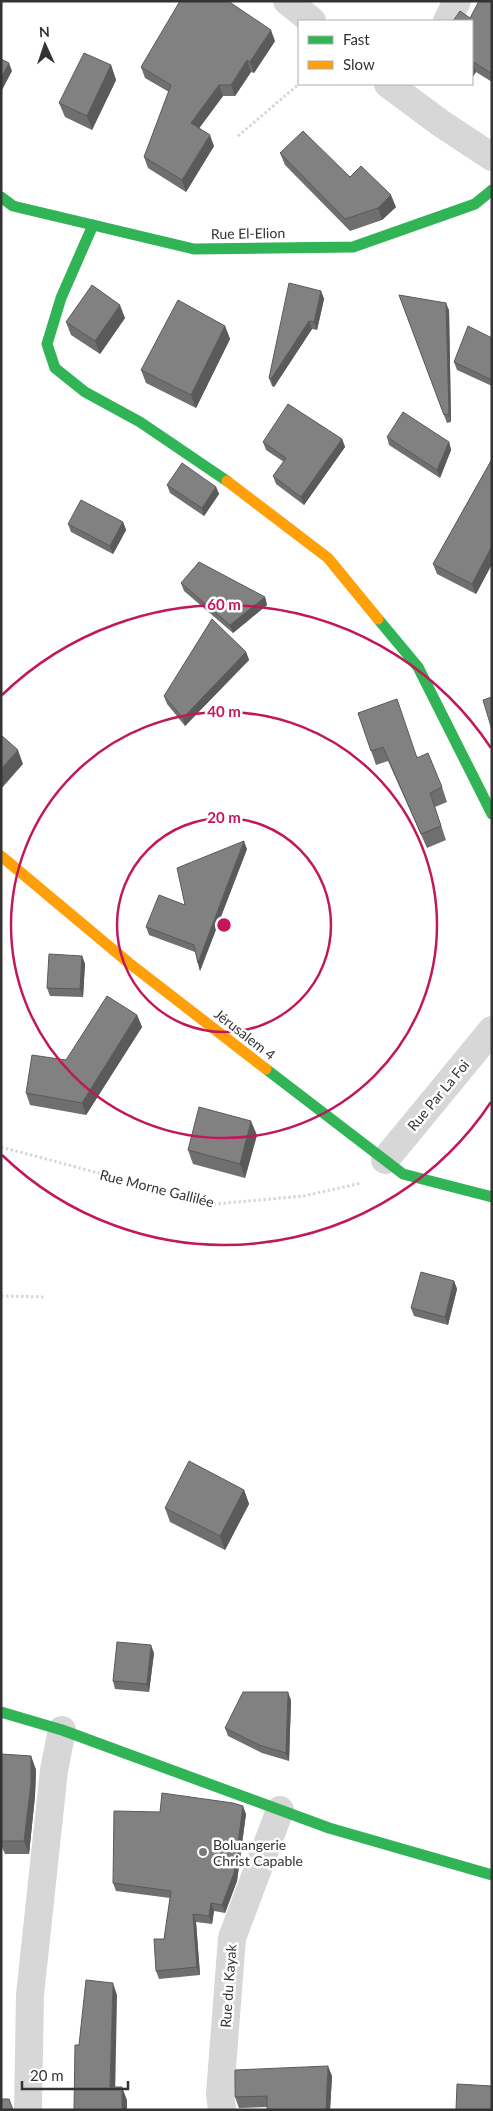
<svg xmlns="http://www.w3.org/2000/svg" width="493" height="2111" font-family="Lato,sans-serif">
	<style>
		.lines { fill: none; stroke-linecap: round; stroke-linejoin: round }
		.path { stroke: #d7d7d7; stroke-width: 3; stroke-dasharray: 2.5 2.5; stroke-linecap: butt }
		.street { stroke: #d7d7d7; stroke-width: 28 }
		.fast { stroke: #30b455; stroke-width: 11 }
		.slow { stroke: #ff9f0a; stroke-width: 11 }
		.wall { fill: #6f6f6f }
		.shaded-wall { fill: #5a5a5a }
		.building { fill: #818181; stroke: #5a5a5a }
		.ring { fill: none; stroke: #c2185b; stroke-width: 2.5 }
		.poi-dot { fill: #7a7a7a; stroke: #fff; stroke-width: 2 }
		.labels { text-anchor: middle; dominant-baseline: central; stroke-width: 5; stroke-linejoin: round; paint-order: stroke }
		.street-label { font-size: 14px; fill: #333; stroke: #fff }
		.poi-label { font-size: 14px; fill: #333; stroke: #fff; text-anchor: start }
		.centre { fill: #c2185b; stroke: #fff; stroke-width: 2.5 }
		.ring-label { font-size: 15px; text-anchor: middle; font-weight: bold; fill: #c2185b; stroke: #fff; stroke-width: 5; stroke-linejoin: round; paint-order: stroke }
	</style>
	<rect width="100%" height="100%" fill="#fff"/>
	<g class="lines">
		<g class="path">
			<polyline points="238,136 299,84"/>
			<polyline points="1,1147 215,1204 304,1196 361,1183"/>
			<polyline points="1,1296 46,1297"/>
		</g>
		<g class="street">
			<polyline points="287,1 312,21"/>
			<polyline points="447,21 457,1"/>
			<polyline points="388,84 439,122 492,157"/>
			<polyline points="385,1160 492,1030"/>
			<polyline points="28,2110 30,1995 54,1770 62,1730"/>
			<polyline points="222,2110 220,2094 232,1938 280,1810"/>
		</g>
		<g class="fast">
			<polyline points="1,197 13,206 194,249 353,247 475,204 492,190"/>
			<polyline points="93,225 61,298 47,344 55,368 85,392 140,422 227,481"/>
			<polyline points="378,619 418,667 492,814"/>
			<polyline points="266,1069 403,1174 492,1197"/>
			<polyline points="1,1712 62,1730 329,1828 492,1875"/>
		</g>
		<g class="slow">
			<polyline points="227,481 328,558 378,619"/>
			<polyline points="1,856 129,963 266,1069"/>
		</g>
	</g>
	<g class="wall">
		<polygon points="492,1 492,82 476,72 472,78 470,18"/>
		<polygon points="275,41 254,73 251,72 235,96 223,96 199,128 214,146 186,192 148,168 144,157 169,92 145,78 141,67"/>
		<polygon points="111,65 116,80 92,130 65,117 59,103"/>
		<polygon points="280,153 350,177 396,207 382,220 350,231 285,165"/>
		<polygon points="321,291 324,299 317,330 312,329 274,387 272,386 269,378"/>
		<polygon points="399,295 449,310 451,422 447,423"/>
		<polygon points="125,318 100,354 71,335 66,322"/>
		<polygon points="225,326 230,339 196,408 146,383 141,370"/>
		<polygon points="492,338 492,386 457,370 454,362"/>
		<polygon points="387,437 449,442 451,450 440,478 389,445"/>
		<polygon points="342,439 345,447 304,505 276,484 273,476 284,462 266,450 263,442"/>
		<polygon points="492,459 492,564 476,594 437,574 433,564"/>
		<polygon points="167,485 216,487 219,494 204,516 170,493"/>
		<polygon points="123,522 126,530 113,554 71,532 68,524"/>
		<polygon points="181,583 265,597 267,605 233,633 184,591"/>
		<polygon points="246,652 249,660 185,726 167,704 164,696"/>
		<polygon points="358,713 418,757 442,787 447,802 435,807 446,840 427,848 388,761 376,765"/>
		<polygon points="247,849 200,971 195,952 149,935 146,927 185,905"/>
		<polygon points="82,956 85,964 83,997 50,996 47,988"/>
		<polygon points="137,1015 142,1027 86,1115 30,1105 26,1093 66,1060"/>
		<polygon points="257,1135 245,1178 193,1164 188,1150"/>
		<polygon points="454,1281 457,1289 448,1325 414,1316 411,1308"/>
		<polygon points="244,1490 249,1504 225,1550 170,1522 165,1508"/>
		<polygon points="154,1653 149,1692 115,1689 113,1681"/>
		<polygon points="291,1700 289,1761 262,1753 228,1736 225,1728"/>
		<polygon points="1,1754 31,1756 36,1770 35,1796 29,1854 5,1854 1,1845"/>
		<polygon points="246,1814 237,1881 225,1913 214,1911 212,1924 196,1922 200,1975 159,1979 156,1971 164,1939 170,1898 116,1891 113,1883"/>
		<polygon points="332,2076 330,2110 267,2110 267,2107 239,2108 235,2097"/>
	</g>
	<g class="shaded-wall">
		<polygon points="271,30 275,41 254,73 250,62"/>
		<polygon points="247,60 251,72 235,96 231,85"/>
		<polygon points="472,61 476,72 472,78"/>
		<polygon points="9,63 12,71 1,92 1,78"/>
		<polygon points="111,65 116,80 92,130 87,116"/>
		<polygon points="219,85 223,96 195,134 191,123"/>
		<polygon points="210,135 214,146 186,192 182,180"/>
		<polygon points="391,195 396,207 382,220 378,208"/>
		<polygon points="321,291 324,299 317,330 314,322"/>
		<polygon points="446,303 449,310 451,422 449,414"/>
		<polygon points="120,305 125,318 100,354 95,341"/>
		<polygon points="309,321 312,329 274,387 271,379"/>
		<polygon points="225,326 230,339 196,408 191,395"/>
		<polygon points="342,439 345,447 304,505 301,497"/>
		<polygon points="449,442 451,450 440,478 437,470"/>
		<polygon points="216,487 219,494 204,516 202,508"/>
		<polygon points="123,522 126,530 113,554 110,546"/>
		<polygon points="492,546 492,564 476,594 472,584"/>
		<polygon points="265,597 267,605 233,633 230,625"/>
		<polygon points="246,652 249,660 185,726 183,718"/>
		<polygon points="18,750 23,764 1,789 1,769"/>
		<polygon points="244,841 247,849 200,971 198,963"/>
		<polygon points="82,956 85,964 83,997 80,989"/>
		<polygon points="137,1015 142,1027 86,1115 82,1103"/>
		<polygon points="251,1121 257,1135 245,1178 240,1164"/>
		<polygon points="454,1281 457,1289 448,1325 445,1317"/>
		<polygon points="244,1490 249,1504 225,1550 220,1536"/>
		<polygon points="151,1645 154,1653 149,1692 147,1684"/>
		<polygon points="288,1692 291,1700 289,1761 286,1753"/>
		<polygon points="31,1756 36,1770 35,1796 29,1854 24,1841"/>
		<polygon points="243,1806 246,1814 237,1881 225,1913 222,1905"/>
		<polygon points="211,1903 214,1911 212,1924 209,1916"/>
		<polygon points="193,1914 196,1922 200,1975 197,1967"/>
		<polygon points="113,1983 117,1995 115,2099 110,2087"/>
		<polygon points="328,2066 332,2076 330,2110 326,2110"/>
		<polygon points="122,2087 127,2100 127,2110 122,2110"/>
	</g>
	<g class="building">
		<polygon points="180,1 228,1 271,30 250,62 247,60 231,85 219,85 191,123 210,135 182,180 144,157 171,85 141,67"/>
		<polygon points="479,1 492,1 492,74 472,61 472,21 453,21 460,11 470,18"/>
		<polygon points="84,53 111,65 87,116 59,103"/>
		<polygon points="1,59 9,63 1,78"/>
		<polygon points="303,131 350,177 361,166 391,195 378,208 345,219 280,153"/>
		<polygon points="289,283 321,291 314,322 309,321 271,379 269,378"/>
		<polygon points="92,285 120,305 95,341 66,322"/>
		<polygon points="399,295 446,303 449,414 444,415"/>
		<polygon points="178,300 225,326 191,395 141,370"/>
		<polygon points="468,326 492,338 492,380 454,362"/>
		<polygon points="288,404 342,439 301,497 273,476 286,458 263,442"/>
		<polygon points="403,412 449,442 437,470 387,437"/>
		<polygon points="492,459 492,546 472,584 433,564"/>
		<polygon points="182,463 216,487 202,508 167,485"/>
		<polygon points="81,500 123,522 110,546 68,524"/>
		<polygon points="199,562 265,597 230,625 181,583"/>
		<polygon points="212,619 246,652 183,718 164,696"/>
		<polygon points="492,697 492,730 483,700"/>
		<polygon points="397,699 417,758 428,753 442,787 430,793 441,826 421,834 383,747 371,751 358,713"/>
		<polygon points="1,735 18,750 1,769"/>
		<polygon points="244,841 198,963 194,945 146,927 159,895 185,905 177,868"/>
		<polygon points="49,954 82,956 80,989 47,988"/>
		<polygon points="107,996 137,1015 82,1103 26,1093 32,1055 66,1060"/>
		<polygon points="199,1107 251,1121 240,1164 188,1150"/>
		<polygon points="421,1272 454,1281 445,1317 411,1308"/>
		<polygon points="189,1461 244,1490 220,1536 165,1508"/>
		<polygon points="117,1642 151,1645 147,1684 113,1681"/>
		<polygon points="243,1692 288,1692 286,1753 259,1745 225,1728"/>
		<polygon points="1,1754 31,1756 31,1783 24,1841 1,1841"/>
		<polygon points="162,1793 233,1803 243,1806 234,1873 222,1905 211,1903 209,1916 193,1914 197,1967 156,1971 154,1939 164,1939 171,1891 113,1883 114,1811 160,1812"/>
		<polygon points="86,1980 113,1983 110,2087 122,2087 122,2110 74,2110 75,2045 79,2045"/>
		<polygon points="328,2066 326,2110 267,2110 267,2096 235,2097 235,2070"/>
		<polygon points="457,2084 492,2086 492,2110 456,2110"/>
		<polygon points="1,2099 9,2099 13,2110 1,2110"/>
	</g>
	<g class="ring">
		<circle cx="224" cy="925" r="107"/>
		<circle cx="224" cy="925" r="213"/>
		<path d="M491 1102A320 320 0 0 1 2 1155M2 695A320 320 0 0 1 491 748"/>
	</g>
	<circle class="poi-dot" cx="203" cy="1852" r="5"/>
	<g class="labels">
		<g class="street-label">
			<text transform="translate(248 233) rotate(-1)">Rue El-Elion</text>
			<text transform="translate(245 1034) rotate(38)">Jérusalem 4</text>
			<text transform="translate(438 1095) rotate(-50)">Rue Par La Foi</text>
			<text transform="translate(157 1188) rotate(14)">Rue Morne Gallilée</text>
			<text transform="translate(228 1986) rotate(-86)">Rue du Kayak</text>
		</g>
		<g class="poi-label">
			<text x="213" y="1844">Boluangerie<tspan x="213" dy="16">Christ Capable</tspan></text>
		</g>
	</g>
	<circle cx="224" cy="925" r="8" class="centre"/>
	<g class="ring-label">
		<text x="224" y="610">60 m</text>
		<text x="224" y="717">40 m</text>
		<text x="224" y="823">20 m</text>
	</g>
	<rect width="493" height="2111" fill="none" stroke="#333333" stroke-width="5"/>
	<rect x="298" y="20" width="175" height="65" fill="#ffffff" stroke="#adadad"/>
	<rect x="308" y="36" width="25" height="8" fill="#30b455" stroke="#adadad"/>
	<text x="343" y="45" font-size="15" fill="#333333">Fast</text>
	<rect x="308" y="61" width="25" height="8" fill="#ff9f0a" stroke="#adadad"/>
	<text x="343" y="70" font-size="15" fill="#333333">Slow</text>
	<g transform="translate(45 45) rotate(357)" stroke="#ffffff" stroke-width="4" paint-order="stroke">
	<path d="M0-4L9 19L0 12L-9 19Z" fill="#333333"/>
	<text y="-8" font-size="14" font-weight="bold" text-anchor="middle" fill="#333333">N</text>
	</g>
	<path d="M22 2081v8h106v-8" fill="none" stroke="#333333" stroke-width="2.5"/>
	<text x="30" y="2081" font-size="15" fill="#333333" stroke="#ffffff" stroke-width="4" paint-order="stroke">20 m</text>
</svg>
